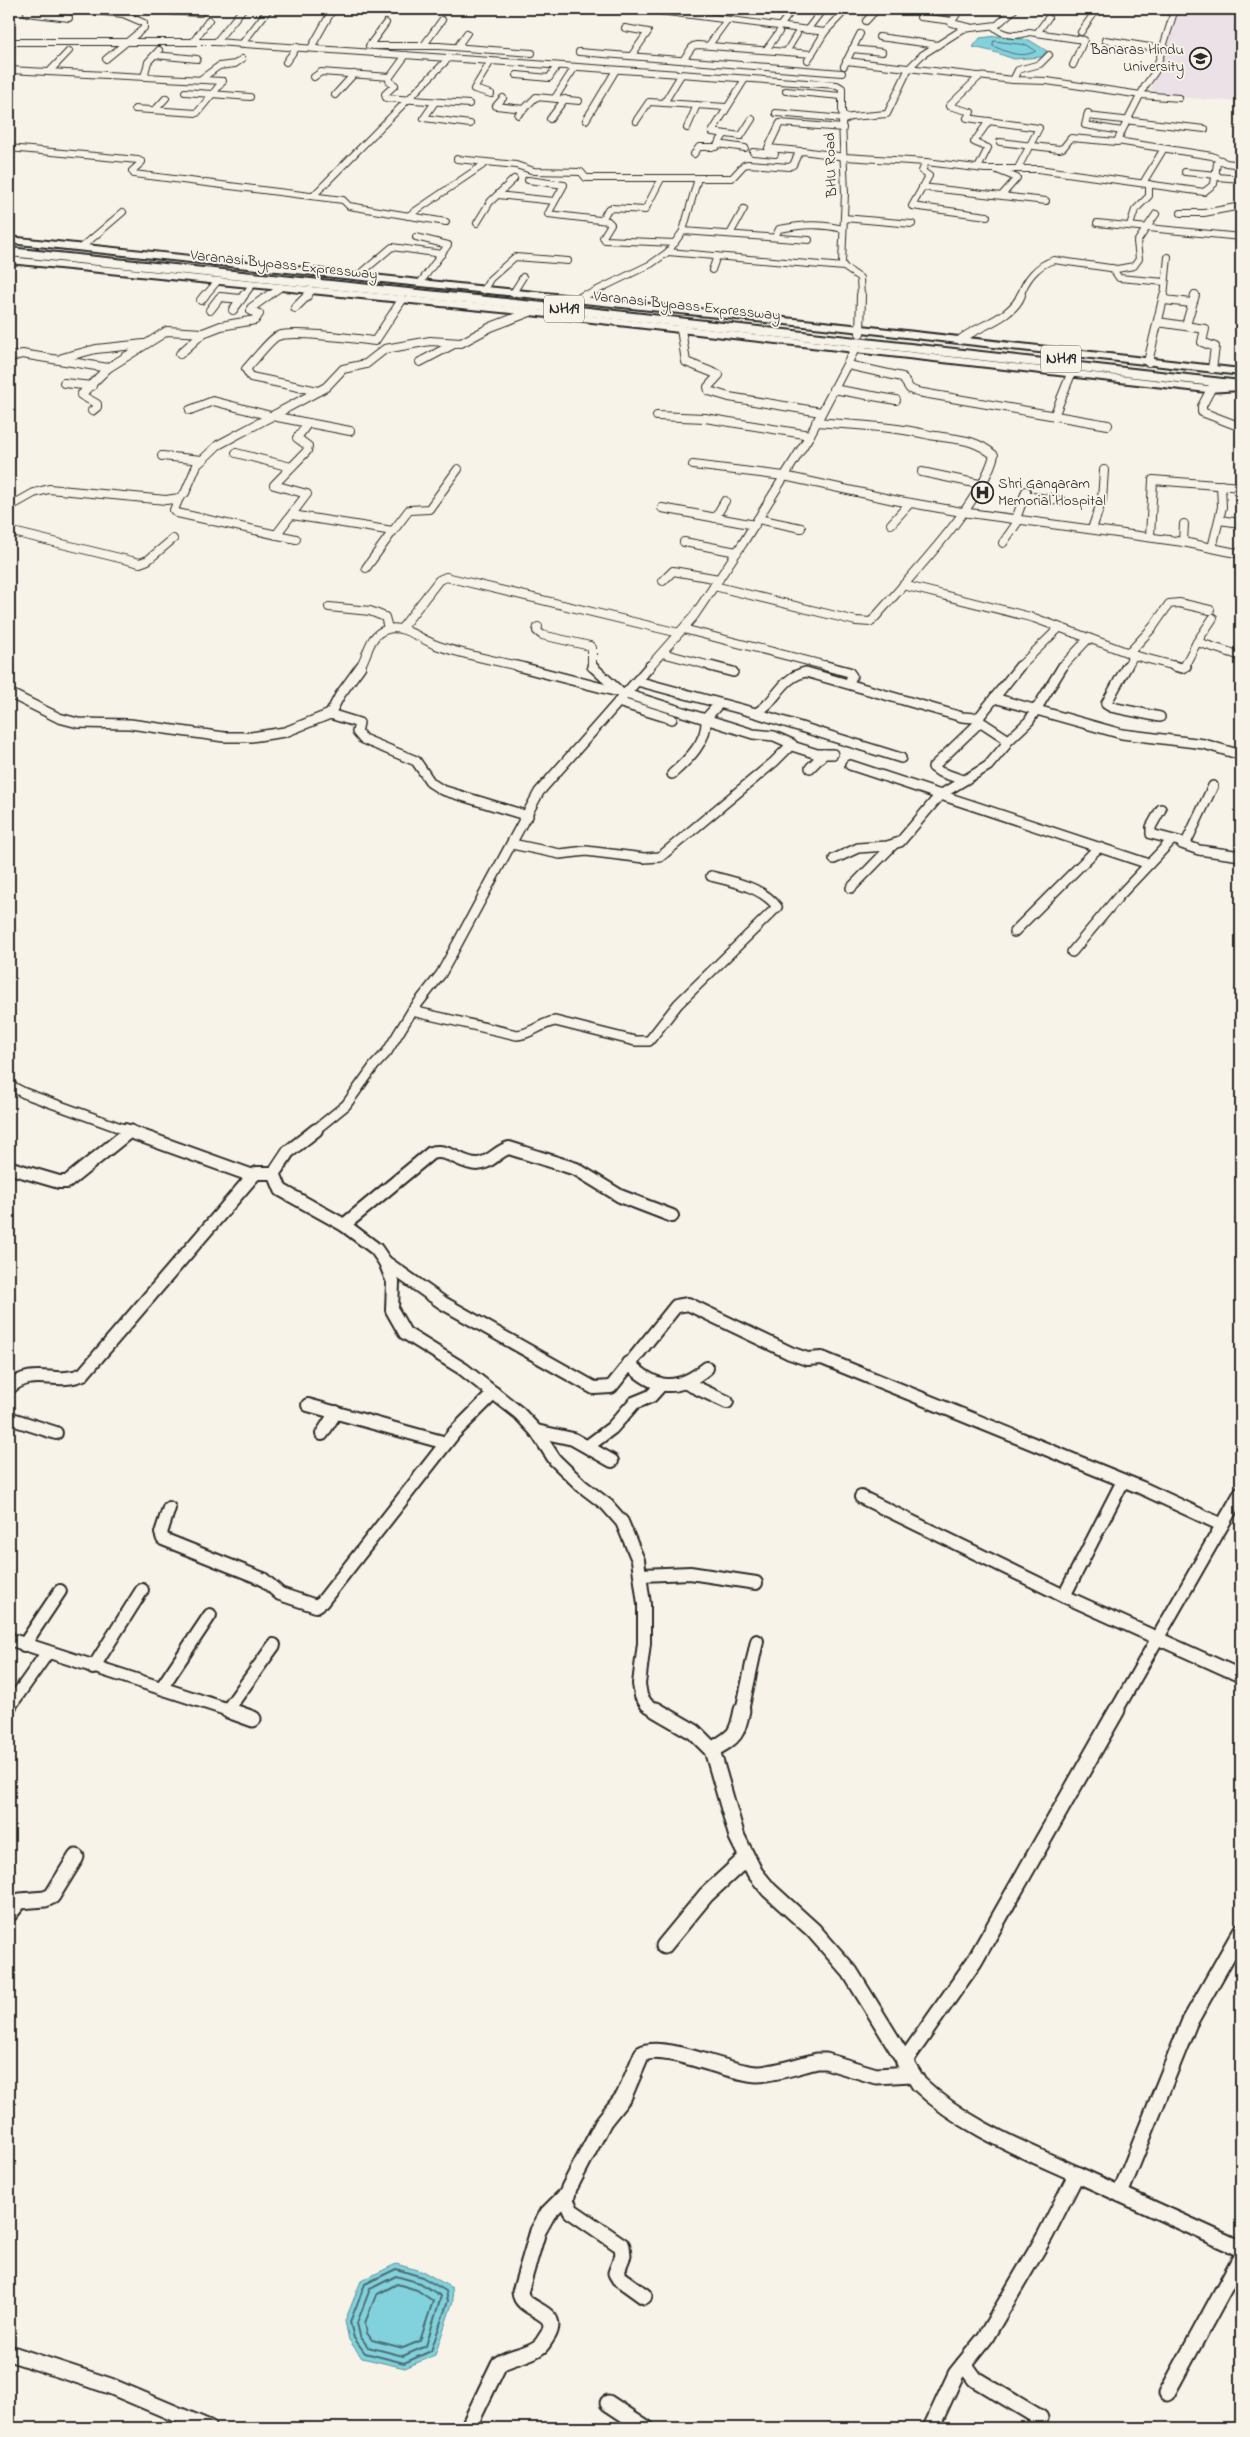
<svg xmlns="http://www.w3.org/2000/svg" width="1250" height="2437" font-family="'Indie Flower',sans-serif">
	<style>
		.built { fill: #ece1e7 }
		.water { fill: #82d2dd; stroke: #5f8f96 }
		.lines { fill: none; stroke-linecap: round; stroke-linejoin: round }
		.shore-far1 { stroke: #4e6e72; stroke-width: 1 }
		.shore { stroke: #4e6e72; stroke-width: 2 }
		.street-far4-casing { stroke: #2b2b2b; stroke-width: 8 }
		.street-far3-casing { stroke: #2b2b2b; stroke-width: 10 }
		.street-far2-casing { stroke: #2b2b2b; stroke-width: 12 }
		.street-far1-casing { stroke: #2b2b2b; stroke-width: 16 }
		.street-casing { stroke: #2b2b2b; stroke-width: 19 }
		.secondary-casing { stroke: #2b2b2b; stroke-width: 4 }
		.highway-casing { stroke: #2b2b2b; stroke-width: 4 }
		.street-far4 { stroke: #f7f3e8; stroke-width: 6 }
		.street-far3 { stroke: #f7f3e8; stroke-width: 8 }
		.street-far2 { stroke: #f7f3e8; stroke-width: 9 }
		.street-far1 { stroke: #f7f3e8; stroke-width: 12 }
		.street { stroke: #f7f3e8; stroke-width: 15 }
		.secondary { fill: #f7f3e8; fill-rule: evenodd }
		.highway { fill: #f7f3e8; fill-rule: evenodd }
		.labels { text-anchor: middle; dominant-baseline: central; stroke-width: 4; stroke-linejoin: round; paint-order: stroke }
		.far-poi-label { font-size: 15px; fill: #2b2b2b; stroke: #f7f3e8; text-anchor: end }
		.far-street-label { font-size: 15px; fill: #2b2b2b; stroke: #f7f3e8 }
		.shield { fill: #f7f3e8; stroke: #686764; stroke-width: 1 }
		.shield-label { font-size: 16px; font-weight: bold; fill: #2b2b2b }
	</style>
	<rect width="100%" height="100%" fill="#f7f3e8"/>
	<filter id="ink" filterUnits="userSpaceOnUse"><feTurbulence type="fractalNoise" baseFrequency=".02" numOctaves="2"/><feDisplacementMap in="SourceGraphic" scale="10" xChannelSelector="R" yChannelSelector="G"/><feConvolveMatrix kernelMatrix="1 2 1 2 8 2 1 2 1" color-interpolation-filters="sRGB"/></filter>
	<g filter="url(#ink)">
		<polygon class="built" points="1176,9 1241,9 1241,102 1149,95 1169,23"/>
		<g class="water">
			<polygon points="997,36 1029,40 1047,51 1042,57 1014,59 991,51 973,47 980,38"/>
			<polygon points="396,2264 424,2272 452,2288 453,2301 435,2355 405,2368 362,2358 349,2340 345,2321 361,2281"/>
		</g>
		<g class="lines">
			<path class="shore-far1" d="M994,41l33,4 9,6c-15,8 -29,1 -43,-5z"/>
			<g class="shore">
				<polygon points="396,2269 422,2277 446,2291 448,2301 431,2351 404,2363 365,2353 354,2338 350,2322 365,2284"/>
				<polygon points="396,2276 420,2283 441,2296 426,2346 403,2356 368,2347 360,2336 357,2323 370,2289"/>
				<polygon points="397,2284 417,2290 433,2301 420,2341 403,2348 372,2340 367,2333 365,2323 376,2295"/>
			</g>
			<defs>
				<g id="street-far4">
					<polyline points="31,9 27,13 69,18"/>
					<polyline points="76,9 123,14 144,23 144,28 106,59"/>
					<polyline points="644,9 825,32"/>
					<polyline points="745,9 767,11"/>
					<polyline points="922,9 957,14 951,23 969,27"/>
					<polyline points="1143,9 1174,12"/>
					<polyline points="1175,9 1155,72 1145,86 1117,141 1212,156 1226,163 1241,165"/>
					<polyline points="166,11 200,13"/>
					<polyline points="920,17 953,21"/>
					<polyline points="866,21 877,9"/>
					<polyline points="780,26 793,9"/>
					<path d="M993,26c10,10 23,11 36,6l55,8 -11,25"/>
					<polyline points="625,28 648,32 632,55"/>
					<polyline points="807,30 823,9"/>
					<polyline points="1081,32 1097,9"/>
					<polyline points="1037,33 1048,18"/>
					<polyline points="879,37 938,45"/>
					<polyline points="1105,40 1163,49"/>
					<polyline points="9,42 216,42 837,85 842,88 842,113 846,117"/>
					<polyline points="193,42 209,20"/>
					<polyline points="216,42 243,9"/>
					<polyline points="241,45 269,9"/>
					<polyline points="424,45 442,20"/>
					<polyline points="709,45 727,20"/>
					<polyline points="369,46 386,23"/>
					<polyline points="373,46 439,46 532,53"/>
					<polyline points="457,47 467,33"/>
					<polyline points="311,48 333,9"/>
					<polyline points="852,49 882,52"/>
					<polyline points="766,50 779,32"/>
					<polyline points="579,52 842,73"/>
					<polyline points="786,52 797,34"/>
					<polyline points="155,55 197,59"/>
					<polyline points="683,60 693,46 698,45 812,54"/>
					<polyline points="808,60 825,32 847,9"/>
					<polyline points="491,61 474,89 491,94"/>
					<polyline points="846,61 1013,80 1047,81 1141,95 1179,98"/>
					<polyline points="286,62 297,47"/>
					<polyline points="844,66 860,34"/>
					<polyline points="9,70 223,81 197,113 135,109"/>
					<polyline points="49,72 69,51"/>
					<polyline points="517,75 549,78 557,66"/>
					<polyline points="980,76 949,106 971,112 967,118 1039,128 1018,168"/>
					<polyline points="144,77 148,62 159,50"/>
					<polyline points="314,77 321,72 390,77 406,55"/>
					<polyline points="390,77 389,81 395,85 385,94 386,98 469,104"/>
					<polyline points="201,79 219,66 235,64 242,59"/>
					<polyline points="745,79 712,132 741,136 752,119"/>
					<polyline points="1013,80 1018,70 1040,64 1049,55"/>
					<polyline points="786,91 841,96"/>
					<polyline points="185,92 250,97"/>
					<polyline points="335,95 354,74"/>
					<polyline points="503,98 496,106 524,109"/>
					<polyline points="555,98 575,67"/>
					<polyline points="435,102 424,118 470,124"/>
					<polyline points="664,103 681,75"/>
					<polyline points="155,110 166,98"/>
					<polyline points="776,113 844,119"/>
					<polyline points="1088,113 1085,125 1122,131"/>
					<polyline points="518,115 536,97 579,101"/>
					<polyline points="1087,116 1205,129"/>
					<polyline points="550,119 565,99"/>
					<polyline points="586,120 616,70"/>
					<polyline points="636,121 649,102 726,107"/>
					<polyline points="687,128 697,105"/>
					<polyline points="1000,142 1059,149 1063,148 1071,138 1117,142"/>
					<polyline points="718,144 745,148"/>
					<polyline points="9,148 138,160 142,162 132,171 134,174 343,200 349,206 446,222"/>
					<polyline points="801,151 768,148 780,123 843,128"/>
					<polyline points="753,152 775,154"/>
					<polyline points="694,154 699,147 716,147 724,135"/>
					<polyline points="457,159 516,165 534,171 581,172 586,178 698,178"/>
					<polyline points="926,162 922,171 929,176 912,206 987,216"/>
					<polyline points="978,168 988,148 974,142 989,121"/>
					<polyline points="997,170 1017,178 1002,195"/>
					<polyline points="1185,172 1217,175"/>
					<polyline points="1217,177 1241,179"/>
					<polyline points="528,180 564,185 548,214 608,221 611,224 603,237 605,240 675,243"/>
					<polyline points="1143,183 1163,150"/>
					<polyline points="922,187 1046,201"/>
					<polyline points="498,195 554,201"/>
					<polyline points="313,196 449,58"/>
					<polyline points="1181,213 1204,213 1241,206"/>
					<polyline points="408,216 486,163"/>
					<polyline points="844,218 912,224"/>
					<polyline points="602,220 608,209 612,208 645,210 661,179"/>
					<polyline points="477,223 490,202 514,179"/>
					<polyline points="1097,223 1241,237"/>
					<polyline points="1130,225 1135,210 1149,196 1149,184"/>
					<polyline points="683,231 698,178 732,178 744,165 748,164 789,167 793,165 799,152 803,151 845,157 926,162 985,169 1038,169 1204,192 1214,184 1217,163 1221,160"/>
					<polyline points="730,234 744,209"/>
					<polyline points="416,237 448,245 420,283"/>
					<path d="M775,237l4,-8c23,-4 41,-6 64,0"/>
					<polyline points="82,247 123,212"/>
					<polyline points="668,252 844,267"/>
					<polyline points="1112,268 1119,278 1165,282"/>
					<polyline points="712,270 717,256"/>
					<polyline points="358,276 392,247 442,254"/>
					<polyline points="484,290 490,279 515,257 568,261"/>
					<polyline points="513,293 523,277"/>
					<polyline points="204,297 217,282"/>
					<polyline points="243,297 252,285"/>
					<polyline points="267,297 280,288"/>
					<polyline points="306,297 312,291"/>
					<polyline points="583,297 651,264 668,252 683,231 809,240"/>
					<polyline points="861,297 860,278 844,267 842,263 845,193 842,121 851,117 887,114 909,68 922,55 963,29 997,25 1015,9"/>
					<path d="M1020,297c5,-17 17,-32 34,-37l63,9 17,-3 5,-7 -2,-17 19,-28"/>
					<polyline points="1164,297 1168,257"/>
					<polyline points="1194,297 1195,294"/>
				</g>
				<g id="street-far3">
					<polyline points="578,299 585,295"/>
					<polyline points="201,300 205,295"/>
					<polyline points="1164,300 1192,303"/>
					<polyline points="295,308 308,295"/>
					<polyline points="210,310 220,297 241,299"/>
					<polyline points="233,310 244,295"/>
					<polyline points="1158,322 1205,329 1202,342 1215,347 1212,369"/>
					<polyline points="1186,325 1195,295"/>
					<polyline points="681,329 686,362 719,375 708,387 709,391 729,397 821,412"/>
					<polyline points="860,333 861,295"/>
					<path d="M960,340c17,-14 53,-22 61,-45"/>
					<polyline points="180,354 203,333 221,326 255,320 259,314 251,311 251,308 269,295"/>
					<polyline points="9,358 22,354 108,368 167,331 203,333"/>
					<polyline points="62,358 96,349 144,344"/>
					<polyline points="420,362 454,344"/>
					<polyline points="1148,362 1164,295"/>
					<polyline points="848,365 902,377 910,389 917,392 1108,425"/>
					<polyline points="64,383 92,386"/>
					<polyline points="833,389 896,400"/>
					<polyline points="1211,389 1202,406 1202,412 1241,427"/>
					<path d="M318,391l-67,-14 -5,-8c7,-7 25,-31 32,-33 15,-6 78,3 97,5l27,-41"/>
					<polyline points="190,410 213,401 271,416"/>
					<polyline points="92,411 97,407 97,404 81,395 108,368"/>
					<polyline points="272,416 350,431"/>
					<polyline points="657,416 705,418 810,435"/>
					<polyline points="1054,416 1071,374"/>
					<polyline points="236,453 291,467"/>
					<polyline points="162,456 202,460"/>
					<polyline points="693,465 784,476 894,500 962,512 1183,542 1241,554"/>
					<polyline points="922,472 979,484"/>
					<polyline points="1025,496 1062,501"/>
					<polyline points="179,498 174,510 177,513 296,539"/>
					<polyline points="9,507 34,493 49,489 166,500 179,498 185,493 197,465 218,445 326,387 343,369 366,364 385,349 430,341 461,343 491,327 530,312"/>
					<polyline points="662,508 755,525"/>
					<polyline points="292,515 393,531 366,568"/>
					<polyline points="715,518 725,501"/>
					<polyline points="758,519 801,528"/>
					<polyline points="1016,519 1026,491"/>
					<polyline points="1219,520 1241,523"/>
					<polyline points="891,524 910,503"/>
					<polyline points="1092,529 1102,500 1104,470"/>
					<polyline points="9,531 140,563 148,560 173,539"/>
					<polyline points="393,531 409,510 429,509 458,469"/>
					<polyline points="276,535 307,494 274,485 307,451 308,446 297,438 308,423"/>
					<polyline points="1150,537 1153,480 1241,487"/>
					<polyline points="684,542 737,552"/>
					<polyline points="1183,542 1184,524"/>
					<polyline points="1003,543 1019,520"/>
					<polyline points="1212,548 1222,507 1221,485"/>
					<polyline points="663,581 673,571 719,579"/>
					<polyline points="903,585 1034,618 1129,653 1132,658 1127,667"/>
					<path d="M714,586l142,35 15,1c34,-40 111,-118 123,-167 -22,-18 -39,-15 -64,-20 -37,-9 -76,-10 -114,-13"/>
					<polyline points="329,607 370,611 385,617 388,628"/>
					<polyline points="538,627 537,631 542,635 590,646 592,648 592,667"/>
					<polyline points="401,629 439,580 446,577 679,633"/>
					<polyline points="683,629 831,667"/>
					<polyline points="1197,642 1213,618"/>
					<polyline points="662,653 715,667"/>
					<polyline points="1129,653 1153,627 1169,604 1179,603 1210,610"/>
					<polyline points="1133,655 1179,667"/>
					<path d="M360,667c8,-12 9,-32 25,-37 17,-7 35,9 51,15 27,10 58,15 86,22"/>
					<polyline points="649,667 694,616 743,543 810,435 856,347"/>
					<polyline points="1019,667 1059,628"/>
					<polyline points="1062,667 1089,638"/>
					<polyline points="1184,667 1197,642 1241,656"/>
				</g>
				<g id="street-far2">
					<polyline points="592,666 618,690"/>
					<polyline points="710,666 733,672"/>
					<polyline points="826,666 849,672 852,676 849,683"/>
					<polyline points="1127,666 1106,704 1111,707 1160,717"/>
					<polyline points="1174,666 1182,668 1186,666"/>
					<path d="M637,681l119,32c20,-10 25,-36 50,-41l156,45 13,1 5,-2 40,-50"/>
					<polyline points="9,693 59,718 78,723 130,724 224,737 251,737 285,732 330,714 359,723 357,732 363,739 416,761 431,783 442,790 528,816"/>
					<polyline points="994,698 1122,734 1204,744 1241,755"/>
					<polyline points="618,702 672,719"/>
					<polyline points="756,713 901,758"/>
					<polyline points="330,714 340,695 361,666"/>
					<polyline points="1007,742 1029,721 1063,666"/>
					<polyline points="792,746 817,754 833,754"/>
					<polyline points="850,765 1149,864"/>
					<polyline points="810,768 824,754"/>
					<path d="M672,774c16,-14 36,-33 34,-56l13,-14"/>
					<polyline points="963,780 940,772 933,767 980,722"/>
					<polyline points="1161,809 1151,827 1151,834 1186,843 1213,786"/>
					<polyline points="512,844 560,854 586,851 644,858 660,857 774,762 792,744 774,736 753,734 626,694 517,666"/>
					<polyline points="1182,844 1199,850 1241,856"/>
					<polyline points="834,859 858,848 887,846 900,842 940,795 988,766 1005,746 1007,739 975,718"/>
					<polyline points="851,888 893,845"/>
					<polyline points="1014,932 1099,847"/>
					<polyline points="1072,952 1119,896 1171,841"/>
					<path d="M412,1011l105,24c15,-1 24,-12 38,-14l80,20h14l29,-37 99,-97c-13,-19 -45,-26 -66,-31"/>
					<polyline points="9,1085 24,1093 129,1131"/>
					<polyline points="314,1131 346,1105 374,1066 387,1052 412,1011 441,974 539,792 650,666"/>
				</g>
				<g id="street-far1">
					<polyline points="125,1130 253,1176"/>
					<polyline points="316,1130 288,1152 274,1173 281,1190 344,1225 376,1249 385,1262 393,1282 392,1310 405,1333 463,1369 519,1413 536,1431 555,1460 582,1486 607,1505 622,1522 638,1560 644,1604 644,1643 639,1684 641,1696 647,1705 658,1711"/>
					<polyline points="11,1168 59,1182 67,1182 130,1131"/>
					<path d="M344,1225l87,-72c18,-5 29,11 46,11 13,0 20,-13 32,-16l67,21 44,27 52,20"/>
					<polyline points="385,1262 443,1303 594,1388 611,1387 676,1306 688,1304 790,1353 807,1359 822,1358 1142,1488 1222,1525"/>
					<path d="M628,1363c28,27 48,30 79,5"/>
					<polyline points="686,1383 727,1402"/>
					<path d="M9,1388c24,-22 47,-2 74,-14l170,-198 4,-3h17"/>
					<polyline points="308,1405 446,1443"/>
					<polyline points="9,1418 56,1433"/>
					<polyline points="536,1431 573,1439 612,1461"/>
					<polyline points="322,1434 336,1412"/>
					<polyline points="588,1446 612,1428 634,1403 651,1396 661,1385"/>
					<polyline points="861,1497 1064,1596 1241,1676"/>
					<polyline points="169,1508 161,1533 163,1539 263,1579 280,1594 316,1606 322,1602 454,1433 494,1393"/>
					<polyline points="641,1575 690,1573 756,1583"/>
					<polyline points="1064,1596 1123,1481"/>
					<polyline points="9,1639 232,1711"/>
					<polyline points="24,1645 60,1591"/>
					<polyline points="93,1668 142,1590"/>
					<polyline points="162,1687 210,1615"/>
					<polyline points="9,1707 47,1653"/>
					<polyline points="228,1709 274,1645"/>
					<polyline points="742,1711 757,1641"/>
					<polyline points="1116,1711 1241,1492"/>
				</g>
				<g id="street">
					<polyline points="228,1710 253,1719"/>
					<path d="M656,1710l38,22 18,18 25,87 18,36 14,17 44,40 37,42 69,112c44,42 100,64 155,89 56,25 111,51 167,76"/>
					<path d="M712,1750c23,-14 25,-14 30,-40"/>
					<polyline points="9,1914 20,1901 45,1899 52,1896 76,1857"/>
					<polyline points="664,1946 706,1895 746,1858"/>
					<polyline points="904,2062 974,1962 1117,1710"/>
					<polyline points="1120,2194 1189,2023 1241,1931"/>
					<path d="M644,2296l-25,-18 -3,-5 7,-18 -1,-9 -51,-35 -5,-11 3,-12 35,-67 20,-25 18,-42c20,-12 87,19 115,20 17,0 43,-9 60,-13h9l50,15 35,-2"/>
					<polyline points="9,2353 110,2386 209,2428"/>
					<polyline points="964,2364 975,2379 1040,2418"/>
					<polyline points="1167,2393 1241,2257"/>
					<polyline points="608,2403 646,2428"/>
					<path d="M468,2428l31,-64c12,-8 28,-8 40,-17 4,-3 6,-8 9,-12 14,-26 -27,-23 -28,-43l18,-61 10,-18 19,-19"/>
					<polyline points="931,2428 956,2374 985,2338 1045,2236 1076,2175"/>
				</g>
				<g id="secondary">
					<polygon points="9,237 862,326 1241,369 1241,375 862,332 9,243"/>
					<polygon points="9,257 530,309 1207,386 1241,384 1241,390 1207,392 530,315 9,263"/>
				</g>
				<polygon id="highway" points="9,248 544,303 1241,381 1241,389 544,311 9,256"/>
			</defs>
			<use href="#street-far4" class="street-far4-casing"/>
			<use href="#street-far3" class="street-far3-casing"/>
			<use href="#street-far2" class="street-far2-casing"/>
			<use href="#street-far1" class="street-far1-casing"/>
			<use href="#street" class="street-casing"/>
			<use href="#secondary" class="secondary-casing"/>
			<use href="#highway" class="highway-casing"/>
			<use href="#street-far4" class="street-far4"/>
			<use href="#street-far3" class="street-far3"/>
			<use href="#street-far2" class="street-far2"/>
			<use href="#street-far1" class="street-far1"/>
			<use href="#street" class="street"/>
			<use href="#secondary" class="secondary"/>
			<use href="#highway" class="highway"/>
		</g>
	</g>
	<defs>
		<symbol id="university-ring" viewBox="-11 -11 22 22"><circle r="9.5" fill="#f7f3e8" stroke="#2b2b2b" stroke-width="1.5"/><path d="M0-5L7-2L0 1L-7-2ZM-4 1L0 2.5L4 1V4Q0 6-4 4Z" fill="#2b2b2b"/></symbol>
		<symbol id="hospital-ring" viewBox="-11 -11 22 22"><circle r="9.5" fill="#f7f3e8" stroke="#2b2b2b" stroke-width="1.5"/><path d="M-5-5h3v3.5h4V-5h3V5h-3V1.5h-4V5h-3Z" fill="#2b2b2b"/></symbol>
	</defs>
	<g fill-rule="evenodd">
		<use href="#university-ring" x="1188" y="46" width="25" height="25"/>
		<use href="#hospital-ring" x="970" y="480" width="25" height="25"/>
	</g>
	<g class="labels">
		<g class="far-poi-label">
			<text x="1184" y="50">Banaras Hindu<tspan x="1184" dy="17">University</tspan></text>
			<text x="998" y="484" text-anchor="start">Shri Gangaram<tspan x="998" dy="17">Memorial Hospital</tspan></text>
		</g>
		<g class="far-street-label">
			<text transform="translate(831 165) rotate(-92)">BHU Road</text>
			<text transform="translate(284 265) rotate(6)">Varanasi Bypass Expressway</text>
			<text transform="translate(687 306) rotate(6)">Varanasi Bypass Expressway</text>
		</g>
		<g class="shield">
			<rect x="544" y="295.5" width="40" height="27" rx="4"/>
			<rect x="1041" y="345.5" width="40" height="27" rx="4"/>
		</g>
		<g class="shield-label">
			<text x="564" y="309">NH19</text>
			<text x="1061" y="359">NH19</text>
		</g>
	</g>
	<rect width="1250" height="2437" fill="none" stroke="#f7f3e8" stroke-width="30"/>
	<rect x="15" y="15" width="1220" height="2407" fill="none" stroke="#2b2b2b" stroke-width="2" filter="url(#ink)"/>
</svg>
